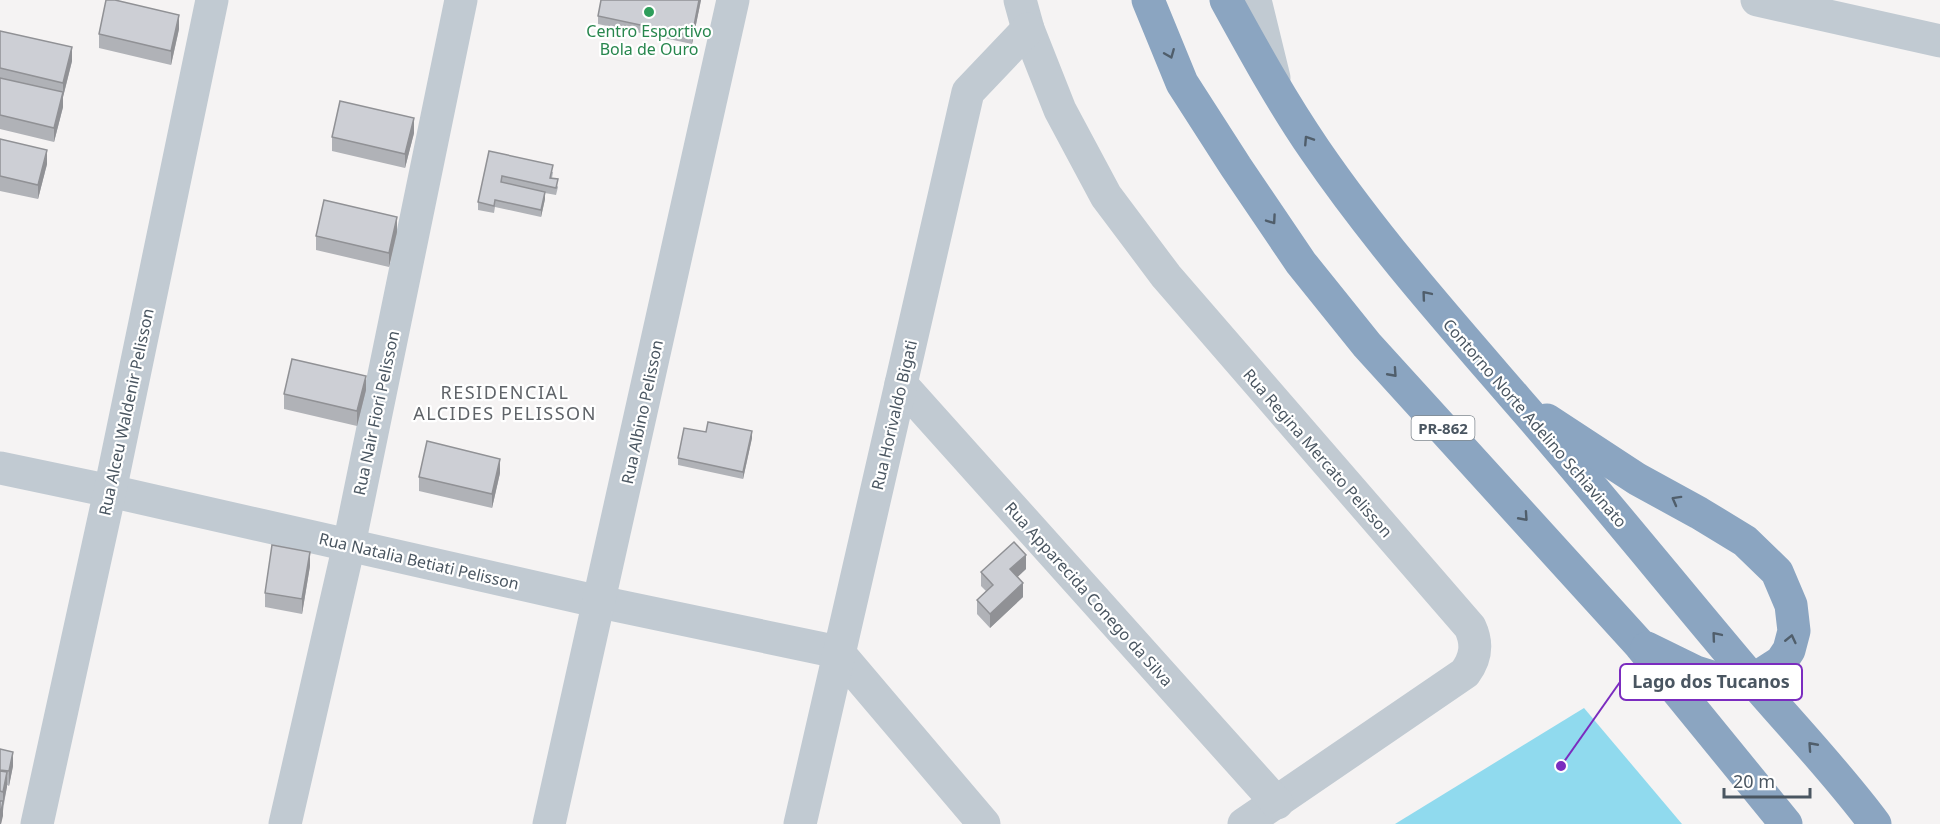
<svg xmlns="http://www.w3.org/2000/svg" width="1940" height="824" font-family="'Noto Sans',sans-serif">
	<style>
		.water { fill: #90daee }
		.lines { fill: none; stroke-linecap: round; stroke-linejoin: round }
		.minor { stroke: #c1cad2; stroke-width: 33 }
		.highway { stroke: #8ba5c1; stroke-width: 33 }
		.wall { fill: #b0b2b7 }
		.shaded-wall { fill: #909195 }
		.building { fill: #cdcfd5; stroke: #909195; stroke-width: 1.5 }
		.oneway { stroke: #505e6b }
		.leisure-dot { fill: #2e9e5b; stroke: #fff; stroke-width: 2 }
		.labels { text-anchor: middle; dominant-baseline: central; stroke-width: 4.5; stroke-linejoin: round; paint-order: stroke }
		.shield { fill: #fff; stroke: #808990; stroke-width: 1.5 }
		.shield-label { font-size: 15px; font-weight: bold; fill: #4a5661 }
		.leisure-label { font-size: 16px; fill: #27864d; stroke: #fff }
		.street-label { font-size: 16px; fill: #4a5661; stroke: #fff }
		.neighbourhood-label { font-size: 18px; letter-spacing: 1.5px; fill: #5f6368; stroke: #fff }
		.leader { fill: none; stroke: #7b2cbf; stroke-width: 2 }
		.callout-dot { fill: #7b2cbf; stroke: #fff; stroke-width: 2 }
		.callout { fill: #fff; stroke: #7b2cbf; stroke-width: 2 }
		.callout-label { font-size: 18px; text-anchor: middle; font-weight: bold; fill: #4a5661 }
	</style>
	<rect width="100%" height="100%" fill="#f5f3f3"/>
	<polygon class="water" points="1584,708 1682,824 1395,824"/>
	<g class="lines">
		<g class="minor">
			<path d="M1020,0l8,29 32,81 46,86 60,80 304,351c8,17 6,31 -5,46l-221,151"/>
			<polyline points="1255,0 1274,78"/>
			<polyline points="1757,0 1940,41"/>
			<polyline points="901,384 1277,803"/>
			<polyline points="0,468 110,491 600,602 838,652 984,824"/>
			<polyline points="37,824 110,491 212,0"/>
			<polyline points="285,824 349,545 461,0"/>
			<polyline points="549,824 733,0"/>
			<polyline points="800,824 968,92 1028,29"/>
		</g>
		<g class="highway">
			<polyline points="1148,0 1182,83 1236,167 1301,263 1367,345 1640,645 1786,824"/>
			<path d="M1226,0c28,51 56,102 89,150 61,89 132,169 202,250 78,89 152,181 228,271 43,51 90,99 130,153"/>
			<polyline points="1547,420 1637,479 1699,513 1745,541 1777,572 1791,605 1794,631 1789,650 1781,662 1753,680 1715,678 1696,672 1647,648"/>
		</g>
	</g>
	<g class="wall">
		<polygon points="601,0 701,0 692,44 598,24 598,16"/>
		<polygon points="179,29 171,65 99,48 99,34"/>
		<polygon points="0,31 72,61 63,97 63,107 54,142 0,129"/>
		<polygon points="414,133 405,168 332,151 332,137"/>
		<polygon points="0,139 47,164 38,199 0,191"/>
		<polygon points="489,151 553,172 552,178 558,187 556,195 545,193 545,199 541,217 495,207 494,213 478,210 478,202"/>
		<polygon points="397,232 389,267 316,250 316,236"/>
		<polygon points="366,390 357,426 284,409 284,394"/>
		<polygon points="706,432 752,438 743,479 678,465 678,458"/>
		<polygon points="500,473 492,508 419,491 419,477"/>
		<polygon points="310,566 302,614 265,607 265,593"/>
		<polygon points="1026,569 1017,577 1023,597 990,628 977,614 977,600 986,591 981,586 981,572"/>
		<polygon points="0,749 13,766 9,786 7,785 1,824 0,824"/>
	</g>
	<g class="shaded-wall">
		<polygon points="699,0 701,0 692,44 692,36"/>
		<polygon points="179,15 179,29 171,65 171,51"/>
		<polygon points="72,47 72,61 63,97 63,83"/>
		<polygon points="63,92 63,107 54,142 54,128"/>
		<polygon points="414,118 414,133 405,168 405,154"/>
		<polygon points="47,150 47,164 38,199 38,185"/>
		<polygon points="545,192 545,199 541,217 541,210"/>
		<polygon points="397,217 397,232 389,267 389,253"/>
		<polygon points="366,376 366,390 357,426 357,411"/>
		<polygon points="752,431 752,438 743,479 743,472"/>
		<polygon points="500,459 500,473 492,508 492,494"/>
		<polygon points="310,552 310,566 302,614 302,599"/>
		<polygon points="1026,555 1026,569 1010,584 1010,569"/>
		<polygon points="1023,583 1023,597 990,628 990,614"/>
		<polygon points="13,752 13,766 9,786 9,771"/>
		<polygon points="7,772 7,787 3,806 3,792"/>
		<polygon points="3,801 3,816 1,824 0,824 0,817"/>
	</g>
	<g class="building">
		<polygon points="106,0 115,0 179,15 171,51 99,34"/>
		<polygon points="601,0 699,0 692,36 598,16"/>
		<polygon points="0,31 72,47 63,83 0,68"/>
		<polygon points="0,78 63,92 54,128 0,115"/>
		<polygon points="340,101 414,118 405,154 332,137"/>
		<polygon points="0,139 47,150 38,185 0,176"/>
		<polygon points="489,151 553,165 550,178 558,179 556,188 502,176 501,182 545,192 541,210 495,200 494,206 478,202"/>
		<polygon points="324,200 397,217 389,253 316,236"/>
		<polygon points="292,359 366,376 357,411 284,394"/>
		<polygon points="708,422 752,431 743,472 678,458 684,428 706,432"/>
		<polygon points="427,441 500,459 492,494 419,477"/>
		<polygon points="1014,542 1026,555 1010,569 1023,583 990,614 977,600 993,585 981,572"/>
		<polygon points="272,545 310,552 302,599 265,593"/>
		<polygon points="0,749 13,752 9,771 0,770"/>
		<polygon points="0,771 7,772 3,792 0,791"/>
		<polygon points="0,801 3,801 0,817"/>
	</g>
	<defs><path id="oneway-chevron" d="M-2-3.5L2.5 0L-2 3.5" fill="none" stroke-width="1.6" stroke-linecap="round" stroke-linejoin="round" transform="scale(1.5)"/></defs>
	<g class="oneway">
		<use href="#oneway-chevron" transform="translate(1170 54) rotate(68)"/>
		<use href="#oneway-chevron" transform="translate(1308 140) rotate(-123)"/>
		<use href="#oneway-chevron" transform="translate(1272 220) rotate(55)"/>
		<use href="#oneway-chevron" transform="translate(1426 295) rotate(-130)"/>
		<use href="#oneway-chevron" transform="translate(1393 373) rotate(48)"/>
		<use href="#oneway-chevron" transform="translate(1676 500) rotate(-151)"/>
		<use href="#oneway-chevron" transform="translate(1524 517) rotate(48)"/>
		<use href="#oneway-chevron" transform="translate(1716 636) rotate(-130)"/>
		<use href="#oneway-chevron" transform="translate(1791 639) rotate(-77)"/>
		<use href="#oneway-chevron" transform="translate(1812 746) rotate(-132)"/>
	</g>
	<circle class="leisure-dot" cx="649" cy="12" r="6"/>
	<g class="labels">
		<rect class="shield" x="1411.5" y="416" width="63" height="24" rx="4.5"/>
		<g class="shield-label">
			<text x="1443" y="428">PR-862</text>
		</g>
		<g class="leisure-label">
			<text x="649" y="31">Centro Esportivo<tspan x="649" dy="18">Bola de Ouro</tspan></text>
		</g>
		<g class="street-label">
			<text transform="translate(126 412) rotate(-78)">Rua Alceu Waldenir Pelisson</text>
			<text transform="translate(642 412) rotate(-78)">Rua Albino Pelisson</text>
			<text transform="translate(376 413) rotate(-78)">Rua Nair Fiori Pelisson</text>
			<text transform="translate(894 415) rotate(-77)">Rua Horivaldo Bigati</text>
			<text transform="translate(1535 423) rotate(49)">Contorno Norte Adelino Schiavinato</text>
			<text transform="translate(1318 453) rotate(49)">Rua Regina Mercato Pelisson</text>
			<text transform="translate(419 561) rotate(13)">Rua Natalia Betiati Pelisson</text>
			<text transform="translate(1089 594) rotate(48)">Rua Apparecida Conego da Silva</text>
		</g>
		<g class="neighbourhood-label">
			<text x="505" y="392">RESIDENCIAL<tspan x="505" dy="21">ALCIDES PELISSON</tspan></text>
		</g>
	</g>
	<path class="leader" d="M1561 766L1620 682"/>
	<circle class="callout-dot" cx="1561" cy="766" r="6"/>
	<rect class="callout" x="1620" y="664" width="182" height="36" rx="6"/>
	<g class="callout-label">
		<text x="1711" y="688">Lago dos Tucanos</text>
	</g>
	<path d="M1724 788v9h86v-9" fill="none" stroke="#4a5661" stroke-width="3"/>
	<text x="1733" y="788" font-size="18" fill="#4a5661" stroke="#ffffff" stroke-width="4.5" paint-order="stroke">20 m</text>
</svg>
